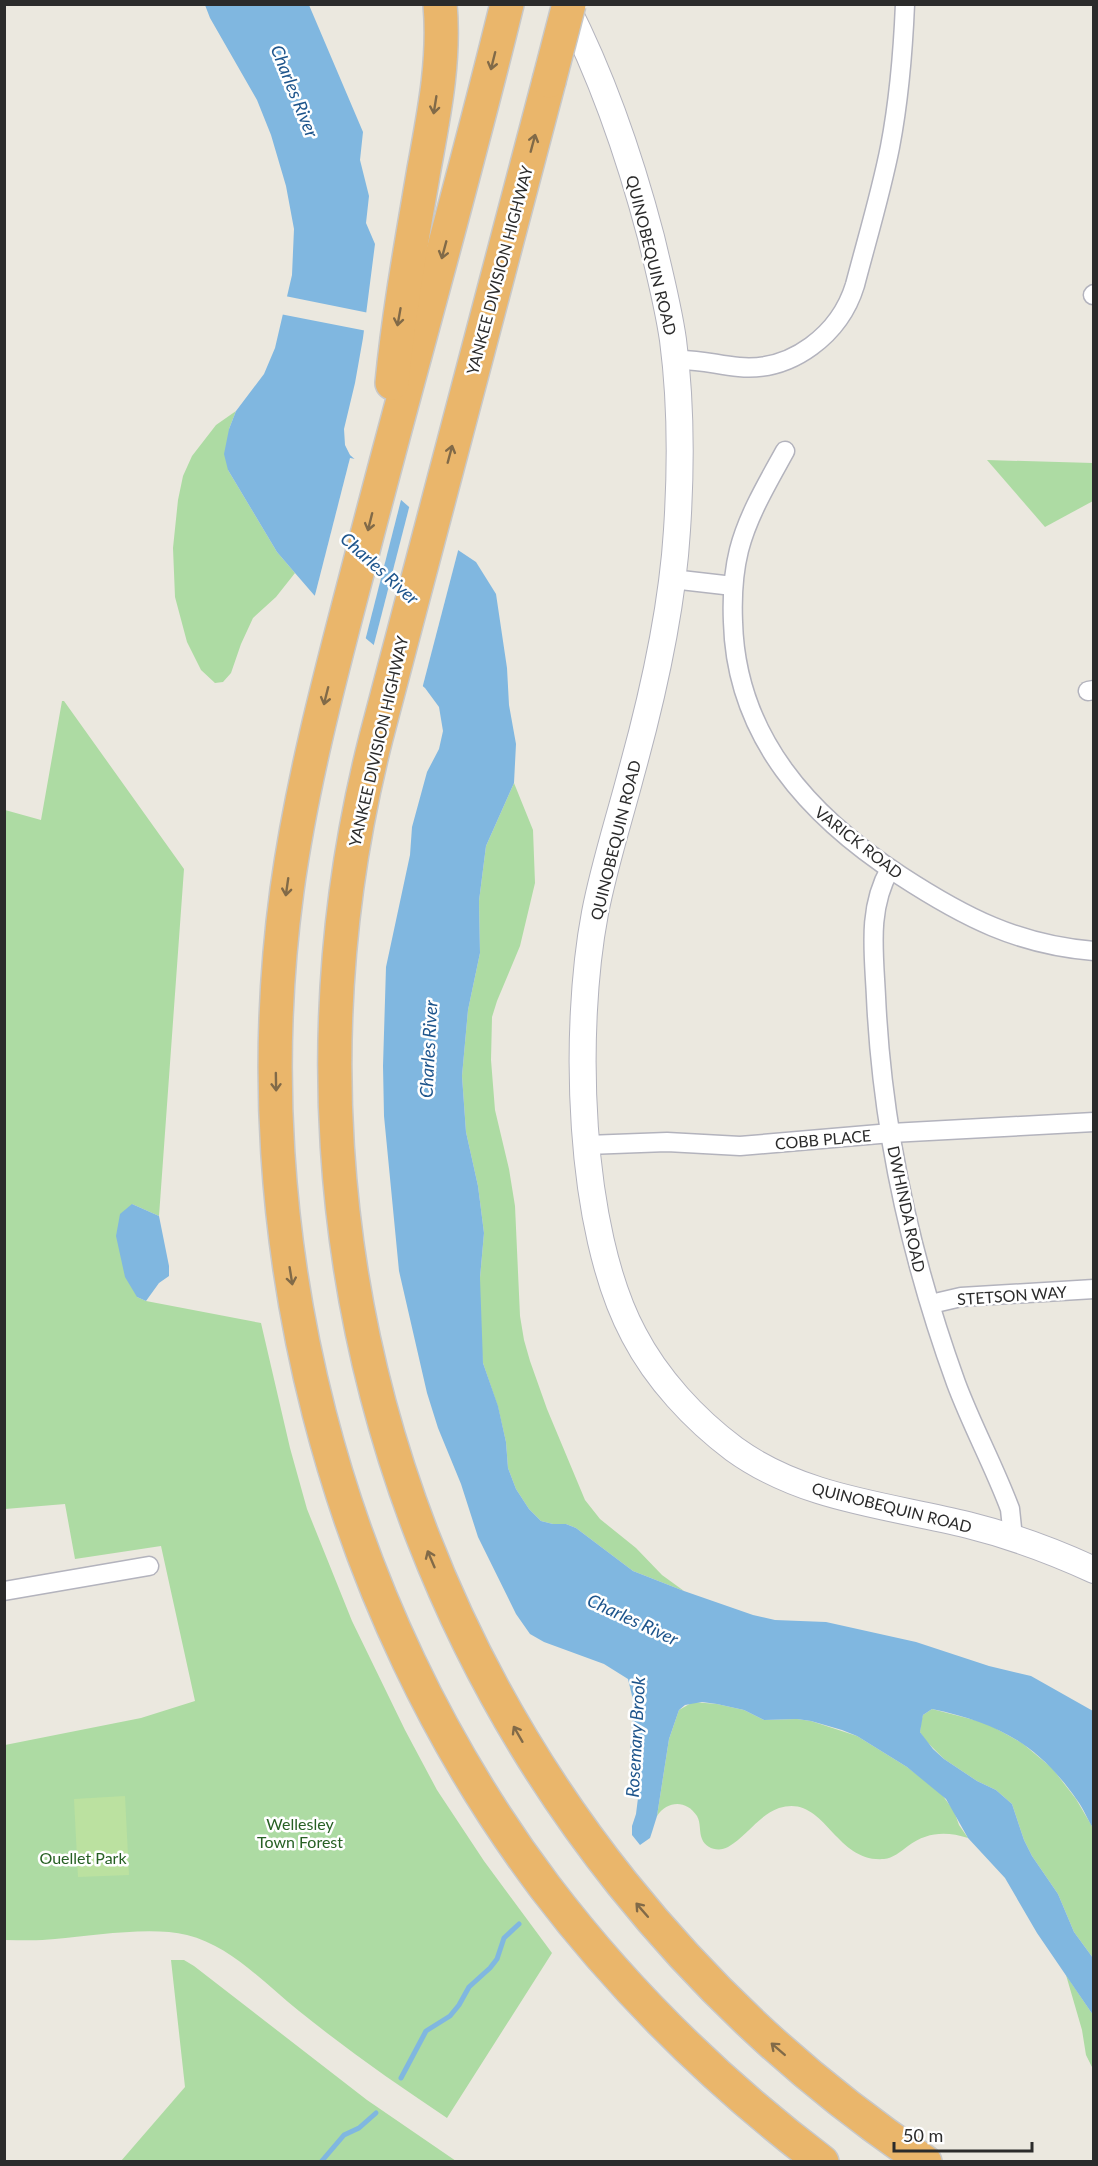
<svg xmlns="http://www.w3.org/2000/svg" width="1098" height="2166" font-family="Lato,sans-serif">
	<style>
		.green { fill: #addba3 }
		.pitch { fill: #bbe1a0 }
		.water { fill: #80b7e0 }
		.pier { fill: #ebe8df }
		.lines { fill: none; stroke-linecap: round; stroke-linejoin: round }
		.stream { stroke: #80b7e0; stroke-width: 5 }
		.minor-casing { stroke: #b3b3bd; stroke-width: 21 }
		.secondary-casing { stroke: #b3b3bd; stroke-width: 28 }
		.motorway-casing { stroke: #c8c8c8; stroke-width: 36 }
		.minor { stroke: #fff; stroke-width: 18 }
		.secondary { stroke: #fff; stroke-width: 26 }
		.motorway { stroke: #eab66b; stroke-width: 33 }
		.motorway-bridge-casing { stroke: #c8c8c8; stroke-width: 36; stroke-linecap: butt }
		.motorway-bridge { stroke: #eab66b; stroke-width: 33 }
		.oneway { stroke: #816a48 }
		.labels { text-anchor: middle; dominant-baseline: central; stroke-width: 5; stroke-linejoin: round; paint-order: stroke }
		.street-label { font-size: 16px; fill: #2b2b2b; stroke: #fff }
		.park-label { font-size: 16px; fill: #276024; stroke: #fff }
		.water-label { font-size: 18px; font-style: italic; fill: #1e558c; stroke: #fff }
	</style>
	<rect width="100%" height="100%" fill="#ebe8df"/>
	<g class="green">
		<polygon points="236,411 229,429 228,470 277,552 295,573 276,597 253,618 241,644 231,673 223,682 215,683 201,670 187,642 175,597 173,548 178,500 183,476 192,456 216,425"/>
		<polygon points="987,460 1093,463 1093,501 1045,527"/>
		<path d="M62,701h2l120,168 -25,347 -27,-12 5,93 9,4 115,22 29,125 17,61 45,112 53,109 32,60 47,71 68,92 -105,165c-51,-34 -101,-69 -148,-107 -35,-28 -68,-65 -112,-76 -38,-9 -93,1 -132,4 -17,2 -34,1 -50,1v-195l136,-27 54,-17 -34,-155 -86,13 -10,-55 -60,5v-699l36,10z"/>
		<polygon points="514,783 533,830 535,883 520,946 497,1001 492,1017 491,1060 495,1110 509,1169 515,1206 520,1316 524,1340 530,1361 547,1409 585,1500 600,1519 636,1548 662,1575 684,1591 633,1571 576,1528 566,1524 553,1524 541,1521 529,1509 516,1489 508,1468 506,1442 498,1407 483,1363 480,1338 480,1278 484,1233 478,1186 466,1132 462,1076 468,1010 480,953 479,901 486,846"/>
		<path d="M693,1702l24,2 27,6 20,10 33,-1 14,2 46,15 50,31 33,25 14,19 5,14 9,13c-22,-7 -41,-6 -60,8 -8,6 -15,12 -24,13 -50,4 -59,-66 -105,-51 -20,7 -32,28 -51,39 -9,5 -22,2 -26,-8 -3,-7 -1,-16 -5,-23 -11,-17 -30,-15 -40,0l12,-77 10,-29z"/>
		<polygon points="932,1709 986,1723 1022,1743 1052,1768 1076,1799 1093,1828 1093,1958 1074,1932 1058,1894 1032,1856 1024,1840 1012,1804 996,1790 977,1781 944,1759 925,1740 920,1732 921,1722 923,1715"/>
		<polygon points="171,1960 184,1960 194,1966 367,2100 456,2161 121,2161 185,2087"/>
		<polygon points="1066,1975 1093,2015 1093,2069 1086,2055 1082,2030"/>
	</g>
	<polygon class="pitch" points="125,1796 129,1875 78,1877 74,1799"/>
	<g class="water">
		<path d="M205,5h104l54,127 -3,28 9,36 -3,27 9,21 -12,94 -8,45 -11,46 1,16 5,10 108,95 18,12 20,32 11,74 2,37 7,39 -2,39 -28,63 -7,55 1,52 -12,57 -6,66 4,56 12,54 6,47 -4,45 3,85 15,43 8,36 2,26 8,21 13,20 12,12 12,3h13l10,4 57,43 51,20 69,24 22,5 51,2 90,20 73,24 42,10 62,35v117c-6,-9 -9,-19 -16,-28 -39,-56 -79,-77 -145,-91l-9,6 -3,17 13,17 11,10 33,22 19,9 16,14 12,36 8,16 26,38 16,38 19,26v57l-56,-82 -32,-55 -37,-40 -22,-39 -39,-32 -50,-31 -15,-6 -31,-9 -14,-2 -33,1 -20,-10 -27,-6 -15,-2 -17,3 -6,5 -10,29 -12,77 -5,16 -2,6 -10,7 -8,-10v-9l4,-12 2,-16 1,-16 -9,-28 4,-50 -6,-25 -24,-15 -60,-22 -14,-8 -14,-20 -38,-77 -17,-53 -23,-56 -11,-35 -28,-122 -15,-155 -1,-50 3,-99 24,-112 2,-28 15,-55 12,-23 4,-18 -4,-24 -14,-19 -111,-93 -19,-22 -18,-21 -49,-82 -4,-16 5,-25 7,-18 28,-37 11,-26 17,-73 2,-46 -8,-43 -15,-51 -14,-35 -47,-82z"/>
		<polygon points="132,1204 159,1216 169,1266 169,1276 159,1283 146,1301 137,1297 125,1277 116,1236 120,1214"/>
	</g>
	<g class="pier">
		<polygon points="285,296 369,313 367,331 280,314"/>
		<polygon points="350,458 361,460 402,496 365,641 314,599"/>
		<polygon points="410,504 459,547 422,689 373,648"/>
	</g>
	<g class="lines">
		<g class="stream">
			<polyline points="401,2078 426,2031 450,2016 459,2005 469,1987 490,1968 497,1959 504,1938 519,1924"/>
			<polyline points="321,2162 344,2135 359,2128 376,2113"/>
		</g>
		<defs>
			<g id="minor">
				<polyline points="1093,295 1094,294"/>
				<path d="M675,360c26,-1 41,5 64,7 53,5 101,-33 116,-82 12,-46 26,-92 35,-138 9,-47 13,-95 15,-143"/>
				<path d="M785,451c-17,31 -37,64 -46,99 -6,24 -7,48 -6,72 3,115 77,195 168,254 63,41 117,69 193,75"/>
				<polyline points="672,579 733,586"/>
				<polyline points="1088,691 1094,690"/>
				<path d="M890,869c-23,40 -16,84 -14,128 6,132 35,262 80,386 16,43 38,83 54,126l2,19 -2,9"/>
				<polyline points="587,1145 667,1142 740,1146 891,1133 1094,1122"/>
				<polyline points="931,1304 961,1297 1094,1289"/>
				<polyline points="4,1591 149,1566"/>
			</g>
			<path id="secondary" d="M565,4c38,74 65,153 86,233 8,34 17,68 22,103 8,61 8,129 4,190 -5,82 -24,165 -46,244 -12,46 -27,92 -36,139 -22,116 -18,316 39,422 23,44 60,84 100,114 69,50 153,56 234,76 44,11 85,26 126,45"/>
			<g id="motorway">
				<path d="M507,4c-46,189 -100,375 -148,562 -28,107 -57,215 -72,324 -47,347 47,717 258,997 79,104 173,196 277,275"/>
				<path d="M549,81l-173,657c-139,547 81,1109 549,1424"/>
				<path d="M392,383c7,-72 20,-143 32,-214 10,-55 21,-109 16,-165"/>
			</g>
		</defs>
		<use href="#minor" class="minor-casing"/>
		<use href="#secondary" class="secondary-casing"/>
		<use href="#motorway" class="motorway-casing"/>
		<use href="#minor" class="minor"/>
		<use href="#secondary" class="secondary"/>
		<use href="#motorway" class="motorway"/>
		<defs>
			<polyline id="motorway-bridge" points="549,81 569,4"/>
		</defs>
		<use href="#motorway-bridge" class="motorway-bridge-casing"/>
		<use href="#motorway-bridge" class="motorway-bridge"/>
	</g>
	<defs><path id="oneway-shaft" d="M-6 0H5M1.5-3L5.5 0L1.5 3" fill="none" stroke-width="1.6" stroke-linecap="round" stroke-linejoin="round" transform="scale(1.5)"/></defs>
	<g class="oneway">
		<use href="#oneway-shaft" transform="translate(493 61) rotate(104)"/>
		<use href="#oneway-shaft" transform="translate(435 105) rotate(99)"/>
		<use href="#oneway-shaft" transform="translate(533 143) rotate(-75)"/>
		<use href="#oneway-shaft" transform="translate(444 250) rotate(105)"/>
		<use href="#oneway-shaft" transform="translate(399 317) rotate(100)"/>
		<use href="#oneway-shaft" transform="translate(450 454) rotate(-75)"/>
		<use href="#oneway-shaft" transform="translate(370 522) rotate(104)"/>
		<use href="#oneway-shaft" transform="translate(326 696) rotate(104)"/>
		<use href="#oneway-shaft" transform="translate(287 887) rotate(98)"/>
		<use href="#oneway-shaft" transform="translate(276 1082) rotate(89)"/>
		<use href="#oneway-shaft" transform="translate(291 1276) rotate(81)"/>
		<use href="#oneway-shaft" transform="translate(431 1559) rotate(-113)"/>
		<use href="#oneway-shaft" transform="translate(518 1734) rotate(-120)"/>
		<use href="#oneway-shaft" transform="translate(642 1910) rotate(-131)"/>
		<use href="#oneway-shaft" transform="translate(778 2049) rotate(-139)"/>
	</g>
	<g class="labels">
		<g class="street-label">
			<text transform="translate(652 255) rotate(76)">QUINOBEQUIN ROAD</text>
			<text transform="translate(499 270) rotate(-75)">YANKEE DIVISION HIGHWAY</text>
			<text transform="translate(378 741) rotate(-77)">YANKEE DIVISION HIGHWAY</text>
			<text transform="translate(615 840) rotate(-76)">QUINOBEQUIN ROAD</text>
			<text transform="translate(859 842) rotate(38)">VARICK ROAD</text>
			<text transform="translate(823 1139) rotate(-5)">COBB PLACE</text>
			<text transform="translate(907 1209) rotate(78)">DWHINDA ROAD</text>
			<text transform="translate(1012 1295) rotate(-4)">STETSON WAY</text>
			<text transform="translate(892 1507) rotate(14)">QUINOBEQUIN ROAD</text>
		</g>
		<g class="park-label">
			<text x="300" y="1823">Wellesley<tspan x="300" dy="18">Town Forest</tspan></text>
			<text x="83" y="1857">Ouellet Park</text>
		</g>
		<g class="water-label">
			<text transform="translate(295 91) rotate(68)">Charles River</text>
			<text transform="translate(380 568) rotate(42)">Charles River</text>
			<text transform="translate(428 1049) rotate(-87)">Charles River</text>
			<text transform="translate(633 1619) rotate(25)">Charles River</text>
			<text transform="translate(635 1737) rotate(-87)">Rosemary Brook</text>
		</g>
	</g>
	<rect width="1098" height="2166" fill="none" stroke="#2b2b2b" stroke-width="12"/>
	<path d="M894 2142v9h138v-9" fill="none" stroke="#2b2b2b" stroke-width="3"/>
	<text x="903" y="2142" font-size="18" fill="#2b2b2b" stroke="#ffffff" stroke-width="4.5" paint-order="stroke">50 m</text>
</svg>
